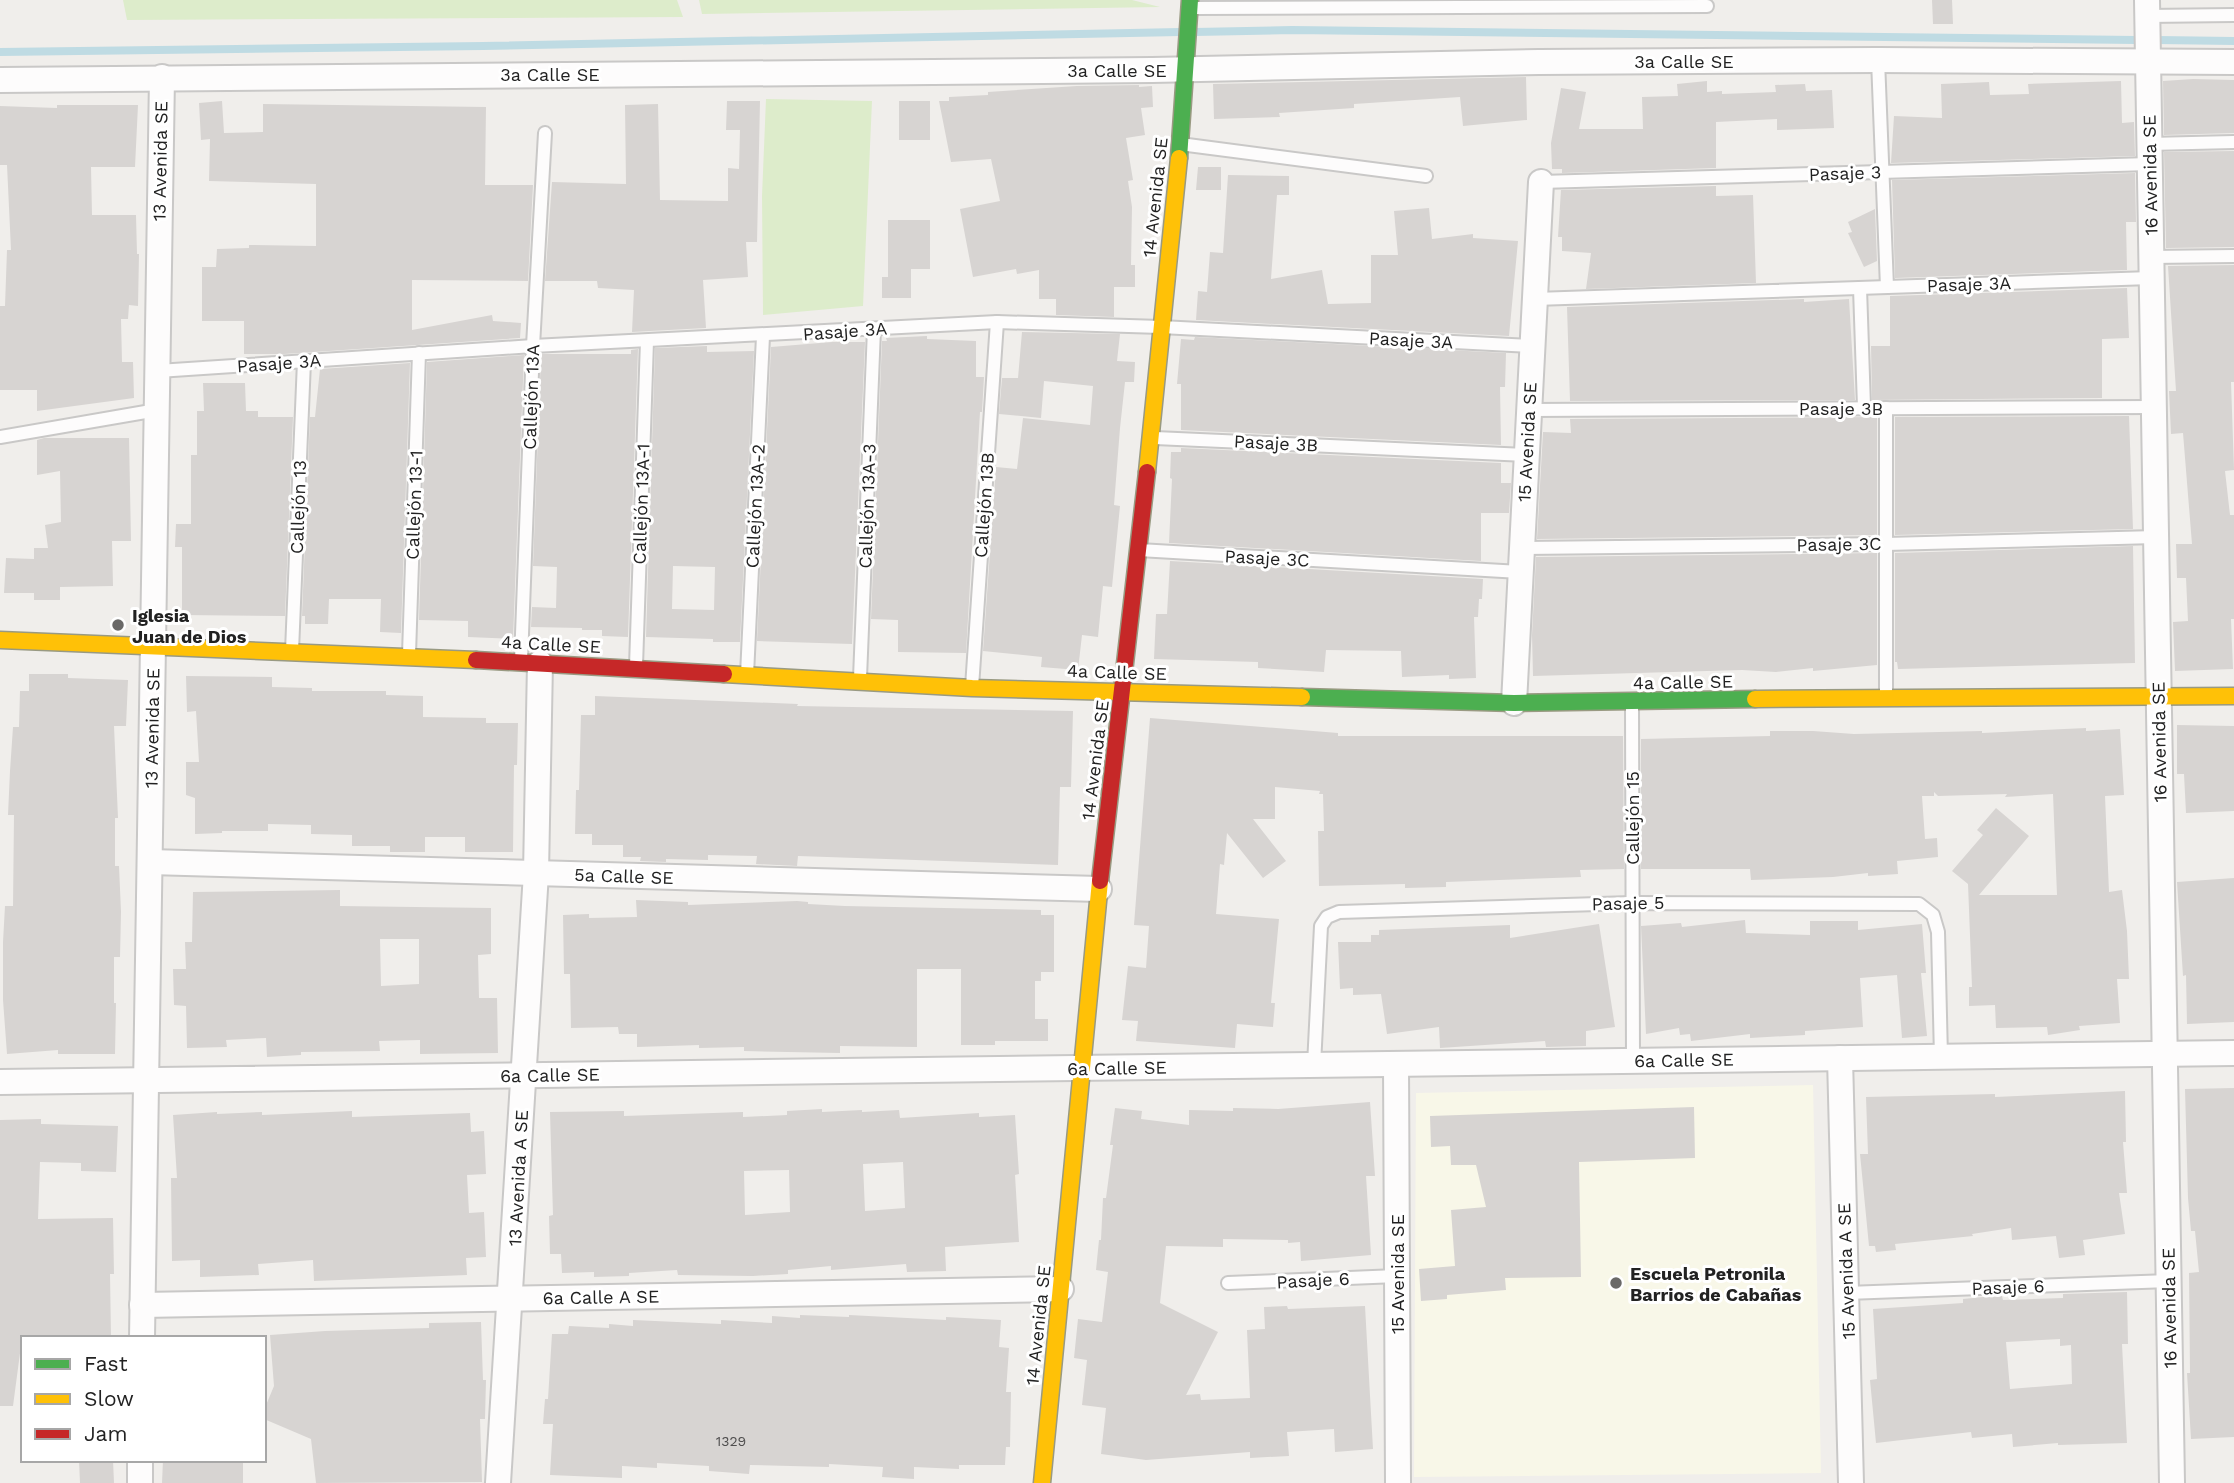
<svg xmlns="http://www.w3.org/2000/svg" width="2234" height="1483" font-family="'Work Sans',sans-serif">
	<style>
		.education { fill: #f8f7e8 }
		.grass { fill: #ddeccb }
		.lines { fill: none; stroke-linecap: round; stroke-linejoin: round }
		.stream { stroke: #bfdbe3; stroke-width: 8 }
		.building { fill: #d7d4d2; fill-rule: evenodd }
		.lane-casing { stroke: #c9c8c7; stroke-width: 16 }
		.street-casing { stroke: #c9c8c7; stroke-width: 28 }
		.fast-casing { stroke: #999a82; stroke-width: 19 }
		.slow-casing { stroke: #999a82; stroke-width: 19 }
		.jam-casing { stroke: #999a82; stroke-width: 19 }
		.lane { stroke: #fdfcfc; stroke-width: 12 }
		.street { stroke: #fdfcfc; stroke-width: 24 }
		.fast { stroke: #4caf50; stroke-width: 16 }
		.slow { stroke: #ffc107; stroke-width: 16 }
		.jam { stroke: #c62828; stroke-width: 16 }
		.poi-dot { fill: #6a6968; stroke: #fff; stroke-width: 2.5 }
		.labels { text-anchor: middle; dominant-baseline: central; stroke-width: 6; stroke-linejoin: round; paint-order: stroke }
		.number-label { font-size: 14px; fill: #4f4e4e }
		.street-label { font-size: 18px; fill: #222; stroke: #fff }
		.poi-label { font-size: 18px; font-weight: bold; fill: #222; stroke: #fff; text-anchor: start }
	</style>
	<rect width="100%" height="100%" fill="#f0eeeb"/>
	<polygon class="education" points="1813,1085 1821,1473 1414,1477 1416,1093"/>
	<g class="grass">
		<polygon points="123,0 677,0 683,17 127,20"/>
		<polygon points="699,0 1132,0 1160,7 702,14"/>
		<polygon points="766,99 872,101 863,306 763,315 762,196"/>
	</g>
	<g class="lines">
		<g class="stream">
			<polyline points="1195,32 1292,30 2135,40"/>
			<polyline points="2157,40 2234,41"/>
			<polyline points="0,52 483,46 1180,32"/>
		</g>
	</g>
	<g class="building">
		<polygon points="1932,0 1952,0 1953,24 1933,24"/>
		<polygon points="1526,77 1527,120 1463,126 1460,97 1354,104 1354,108 1279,113 1280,117 1214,119 1213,84"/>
		<polygon points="2193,79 2234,80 2234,133 2164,135 2163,81"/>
		<polygon points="1707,81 1707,92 1722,91 1722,94 1776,92 1775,85 1805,84 1806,91 1832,90 1834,128 1777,130 1777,119 1716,122 1716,168 1562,173 1562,169 1552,169 1551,143 1561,88 1586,92 1579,129 1643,129 1642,97 1678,96 1677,84"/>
		<polygon points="2121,81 2122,123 2134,122 2135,156 1891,163 1894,116 1942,118 1941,84 1989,82 1990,95 2029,94 2028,84"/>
		<polygon points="1139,85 1139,87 1152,86 1153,107 1141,108 1145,135 1126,138 1133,180 1128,181 1132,207 1131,265 1135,265 1135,287 1114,287 1114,317 1056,315 1056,299 1039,299 1039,270 1017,274 1016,269 973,277 960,209 1000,201 991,159 951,162 939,101 949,101 949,97 988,95 988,92 1077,86"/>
		<polygon points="222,101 224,133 263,132 263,104 486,107 485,185 533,185 528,281 412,280 412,330 492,315 493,321 521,323 520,338 284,354 244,354 244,321 202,321 202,267 216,267 217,249 249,248 249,245 316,246 316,184 209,181 210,139 201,140 199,103"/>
		<polygon points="727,101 760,101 757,242 746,242 748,277 703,280 706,328 632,332 634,290 598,288 597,281 545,281 552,182 626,184 625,105 658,104 660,200 728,201 728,168 739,169 740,130 726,130"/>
		<rect x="899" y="101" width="31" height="39"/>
		<polygon points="57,105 138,105 135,167 91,167 92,215 136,215 137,254 139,254 138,306 129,305 128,319 121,319 122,362 133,362 134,398 37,411 37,390 0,390 0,306 5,306 7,250 11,250 7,165 0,165 0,106 57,108"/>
		<polygon points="2234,151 2234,247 2166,248 2164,152"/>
		<polygon points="1198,167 1221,167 1221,190 1196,190"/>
		<polygon points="2135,173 2136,222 2126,222 2127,270 1895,278 1892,180"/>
		<polygon points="1228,175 1289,176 1289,195 1277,195 1271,279 1322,270 1328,304 1371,303 1371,255 1398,255 1394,211 1429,208 1432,239 1473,234 1473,238 1518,241 1509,336 1196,320 1198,291 1207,292 1210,252 1223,253"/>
		<polygon points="1716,186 1716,196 1753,195 1756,283 1586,289 1591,253 1562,251 1562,237 1558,237 1561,190"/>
		<polygon points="1875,209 1877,261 1864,267 1848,233 1852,232 1848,222"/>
		<polygon points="888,220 930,220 930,269 911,269 911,298 882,298 882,277 888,277"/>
		<polygon points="2234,265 2234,382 2231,382 2234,470 2225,471 2230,515 2234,515 2234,619 2231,619 2233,669 2175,671 2173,622 2188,621 2186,578 2177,578 2176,544 2192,544 2183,433 2171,434 2169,391 2176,391 2168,266"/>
		<polygon points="2127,288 2129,338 2102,339 2102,398 1872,400 1871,346 1890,346 1890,296"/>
		<polygon points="1804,299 1804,302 1849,299 1855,400 1570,401 1567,307"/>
		<polygon points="1022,332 1120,334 1117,361 1135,362 1134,382 1125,382 1120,428 1114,505 1120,506 1112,587 1103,586 1098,637 1082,635 1078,670 1041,667 1042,657 983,651 996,467 1017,469 1023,418 1090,425 1093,386 1044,381 1041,418 999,414 1002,378 1018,378"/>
		<polygon points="927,336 927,339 976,341 976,377 984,377 982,412 980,412 966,653 898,652 898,620 871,619 882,341 887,341 886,338"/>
		<polygon points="1195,337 1506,353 1505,387 1500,387 1501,445 1181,430 1181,384 1177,384 1181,339 1194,340"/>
		<polygon points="832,342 865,342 852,644 757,641 771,347"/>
		<path d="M707,346v6l47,-1 -14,291h-27v-3l-67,-2 9,-289zM673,566l42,1 -1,43 -42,-1z"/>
		<polygon points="638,349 628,637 602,636 602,630 582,630 582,628 531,627 532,607 556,608 557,567 533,566 541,354 631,354 631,350"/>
		<polygon points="524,355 513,639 468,637 468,621 419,620 427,362"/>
		<polygon points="410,363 401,633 380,632 381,599 329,599 328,624 305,624 305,616 302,616 310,417 315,417 320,369"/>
		<polygon points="203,383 245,383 246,411 258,411 258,417 293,417 285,616 182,615 182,547 175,547 176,524 191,524 191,455 197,455 197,411 204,411"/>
		<polygon points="2129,416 2133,529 1895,535 1895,417"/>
		<polygon points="1877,417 1877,535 1537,539 1543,432 1571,433 1570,419"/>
		<polygon points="44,438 129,438 131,541 112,541 113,586 60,587 60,600 34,600 34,593 4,593 6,558 34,559 34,548 48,548 45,525 61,522 60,471 37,475 37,440"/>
		<polygon points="1181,448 1501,463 1501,483 1511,483 1509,513 1481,513 1481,561 1169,543 1172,479 1170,478 1171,452 1181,452"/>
		<polygon points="2133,546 2135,663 1898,669 1897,662 1895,662 1895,553"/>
		<polygon points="1877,553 1877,665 1813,671 1813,668 1776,672 1742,670 1533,676 1532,635 1536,557"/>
		<polygon points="1170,561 1483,579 1482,599 1479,599 1478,617 1474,617 1476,678 1449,679 1449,675 1402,677 1401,651 1326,650 1324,672 1258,668 1258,662 1154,659 1156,614 1167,614"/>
		<polygon points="29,674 68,674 68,678 128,680 126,726 114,726 118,818 115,818 115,866 119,866 121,912 120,957 114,957 114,1003 116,1003 115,1054 58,1054 58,1050 7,1054 3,1000 3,942 5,906 13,906 14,815 8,815 10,771 13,727 19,727 20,691 29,691"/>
		<polygon points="186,676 272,677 272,687 312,688 312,691 386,691 386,695 423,696 423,717 486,718 486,723 518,723 517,765 514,765 513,852 465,852 465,837 425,837 425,852 390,852 390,846 352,846 352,835 311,834 311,825 268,824 268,831 222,831 222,833 195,834 195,798 186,795 186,762 199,762 196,711 187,712"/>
		<polygon points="595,696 798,704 797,706 1073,711 1071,787 1060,787 1058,865 798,856 797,866 756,864 757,856 708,855 708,860 666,859 666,862 640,861 641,857 623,857 623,845 592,845 592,834 575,834 576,790 579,790 581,715 595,715"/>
		<polygon points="1150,718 1338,733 1338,736 1623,736 1624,869 1580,870 1581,877 1446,882 1446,887 1405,888 1405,884 1319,886 1318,831 1324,831 1323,794 1319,794 1320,791 1275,787 1275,819 1253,819 1286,861 1263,878 1227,833 1224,865 1220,864 1216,914 1279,919 1271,1003 1275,1003 1273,1027 1237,1024 1235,1048 1136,1041 1138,1021 1122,1020 1128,966 1146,968 1149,926 1134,925"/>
		<polygon points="2177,725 2234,726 2234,811 2186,813 2184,774 2177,774"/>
		<polygon points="2086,728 2086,731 2120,729 2124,795 2105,796 2109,892 2122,890 2127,931 2129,979 2117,979 2120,1023 2079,1026 2080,1030 2048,1035 2047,1027 1996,1028 1995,1005 1969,1006 1969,987 1972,987 1968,884 1952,871 1983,835 1977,830 1996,808 2029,836 1979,895 2057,895 2053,794 2005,797 2007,794 1938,796 1934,792 1934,796 1922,796 1925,839 1937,838 1938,857 1897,861 1898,874 1868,876 1868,873 1833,877 1751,880 1750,869 1641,869 1641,739 1770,736 1770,731 1813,731 1854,734 1982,731 1982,733"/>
		<polygon points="2234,878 2234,1022 2187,1024 2186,975 2183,976 2177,882"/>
		<path d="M340,890v16l151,2v46l-13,1 1,43h18l1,55 -78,1v-14l-41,1 1,10 -79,1v3l-34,2 -1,-19 -40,2 1,7 -40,1 -1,-42 -12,-1 -1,-36h13l-1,-27h7l1,-50zM380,939h39v45l-38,2z"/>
		<polygon points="636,900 688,902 688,905 797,901 808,902 808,904 845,906 1041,910 1041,915 1054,915 1054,972 1041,972 1041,981 1035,981 1035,1019 1048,1019 1048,1041 995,1041 995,1045 961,1045 961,969 917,969 917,1047 840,1046 840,1053 744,1051 744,1047 699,1048 699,1045 637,1047 637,1034 619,1034 618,1027 571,1028 570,974 564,974 563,915 589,914 589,918 637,917"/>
		<polygon points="1745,920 1746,933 1810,935 1810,921 1858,921 1858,930 1922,924 1926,973 1921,973 1927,1036 1902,1038 1897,975 1860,978 1863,1027 1805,1031 1805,1035 1750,1038 1750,1034 1691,1041 1690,1034 1680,1035 1679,1028 1646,1034 1641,926 1681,923 1682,927"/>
		<polygon points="1599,924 1615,1027 1586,1031 1586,1046 1546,1047 1545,1041 1440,1048 1439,1027 1387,1034 1381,994 1353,995 1353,988 1340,989 1338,942 1371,942 1371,935 1379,935 1379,930 1510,925 1510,938"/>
		<polygon points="2234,1088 2234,1437 2191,1439 2187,1373 2190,1373 2189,1273 2199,1272 2195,1231 2191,1231 2188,1198 2185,1089"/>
		<polygon points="2125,1091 2126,1142 2123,1142 2127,1193 2119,1193 2125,1234 2083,1240 2085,1255 2059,1258 2056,1236 2012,1240 2011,1228 1972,1234 1973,1236 1895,1244 1896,1250 1876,1252 1875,1246 1869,1246 1860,1154 1868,1154 1866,1097 1995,1094 1995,1097"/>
		<polygon points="1370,1102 1375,1176 1366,1176 1371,1255 1301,1261 1300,1242 1288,1243 1288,1240 1223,1239 1223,1247 1166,1246 1160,1303 1218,1332 1186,1395 1200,1394 1201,1400 1250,1398 1247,1330 1265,1329 1264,1307 1287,1306 1288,1309 1365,1306 1373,1449 1335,1452 1334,1429 1287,1432 1289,1456 1250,1458 1250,1452 1146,1460 1101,1454 1106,1408 1082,1405 1087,1360 1074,1358 1078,1319 1102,1322 1108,1272 1096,1270 1099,1240 1101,1240 1103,1198 1106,1198 1113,1145 1110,1145 1115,1108 1142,1111 1141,1119 1189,1125 1189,1110 1233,1111 1233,1108 1278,1109"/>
		<polygon points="1694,1107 1695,1158 1579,1162 1581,1277 1505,1278 1506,1290 1447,1295 1447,1299 1421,1301 1419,1269 1455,1266 1451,1210 1486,1207 1476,1165 1451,1165 1450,1146 1431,1147 1430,1116"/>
		<path d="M822,1109v3l40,-2v2l37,-2 1,8 79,-5v4l36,-2 4,59 -4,1 4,67 -74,5 1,24 -39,1 -1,-8 -75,6v-4l-43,4v4l-35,2 -75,-1 -1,-5 -48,3v3l-35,1v-5l-32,1 -1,-19h-11l-1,-38 4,-1 -3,-103 74,-1v5l119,-4v5l44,-2v-4zM903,1162l2,46 -40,3 -2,-47zM789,1170l1,42 -45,3 -1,-44z"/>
		<polygon points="352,1111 352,1117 470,1113 471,1132 484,1131 486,1174 467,1175 469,1213 484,1212 486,1257 466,1258 467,1275 314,1281 313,1260 258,1264 259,1275 200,1277 200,1260 172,1261 171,1178 177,1178 173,1115 217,1112 217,1114 262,1112 262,1115"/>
		<polygon points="41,1119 41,1124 118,1126 116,1172 81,1171 81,1163 40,1162 38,1219 113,1218 114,1274 110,1274 111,1338 22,1338 13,1406 0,1406 0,1120"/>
		<path d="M2127,1292l1,52h-6l5,99 -69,2v-2l-45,4 -1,-13 -40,4 -1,-6 -95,11 -6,-63 7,-1 -4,-70 90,-6v-4l20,-2 19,-1 1,4 60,-2v-4zM2060,1339v7l11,-1 1,39 -62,5 -4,-47z"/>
		<polygon points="800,1315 849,1317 849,1315 946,1320 946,1317 1001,1320 999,1347 1009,1348 1006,1392 1011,1392 1010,1447 1006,1447 1005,1465 959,1465 959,1469 914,1467 914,1479 882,1477 883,1467 829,1464 829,1467 750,1465 749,1474 709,1471 709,1466 657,1463 657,1468 622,1466 622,1478 550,1475 553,1424 543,1424 545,1399 548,1399 552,1334 568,1334 569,1326 609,1328 609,1324 633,1326 633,1320 721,1324 721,1320 772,1323 772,1316 800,1318"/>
		<polygon points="481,1322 483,1380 486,1380 485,1419 480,1419 482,1482 316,1483 311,1439 264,1419 264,1410 274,1386 270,1335 325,1331 429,1328 429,1323"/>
		<polygon points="79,1460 113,1460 114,1483 80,1483"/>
		<polygon points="163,1460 243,1460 243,1483 162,1483"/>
	</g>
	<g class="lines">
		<defs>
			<g id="lane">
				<polyline points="1193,8 1707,6"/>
				<polyline points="2147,16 2234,15"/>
				<polyline points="1878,60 1887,287"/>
				<polyline points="1180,144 1426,176"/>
				<polyline points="2149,144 2234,142"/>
				<polyline points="1541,182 2149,164"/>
				<polyline points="2151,257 2234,256"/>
				<polyline points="1860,288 1864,407"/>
				<polyline points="1535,299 2151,278"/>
				<polyline points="158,371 533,346 997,322 1161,327 1532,346"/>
				<polyline points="1886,408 1886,695"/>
				<polyline points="1529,410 2154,407"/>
				<polyline points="0,437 157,410"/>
				<polyline points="1155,438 1527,455"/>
				<polyline points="1522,548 1886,544 2156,537"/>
				<polyline points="1139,550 1520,572"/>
				<polyline points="292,651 304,361"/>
				<polyline points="409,654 419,353"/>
				<polyline points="521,660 533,346 545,133"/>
				<polyline points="636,666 647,341"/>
				<polyline points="747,675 763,336"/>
				<polyline points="860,678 874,329"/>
				<polyline points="972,687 997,322"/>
				<polyline points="1632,704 1633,1061"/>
				<polyline points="1314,1065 1321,926 1327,917 1339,912 1632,903 1919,904 1933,915 1938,932 1941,1057"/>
				<polyline points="1228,1283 1397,1276"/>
				<polyline points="1847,1293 2169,1281"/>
			</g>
			<g id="street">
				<polyline points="2147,0 2172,1483"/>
				<polyline points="0,80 1152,70 1539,62 1878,60 2234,62"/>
				<polyline points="1514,703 1541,182"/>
				<polyline points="150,862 1099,889"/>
				<polyline points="1840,1058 1851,1483"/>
				<polyline points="1396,1064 1398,1483"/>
				<polyline points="0,1082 2234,1053"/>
				<polyline points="142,1305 1061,1289"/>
				<polyline points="142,1338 162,77"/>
				<polyline points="140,1483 140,1460"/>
				<polyline points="498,1483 536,873 540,663"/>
			</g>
			<g id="fast">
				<polyline points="1179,158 1190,0"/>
				<polyline points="1302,697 1514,703 1755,699"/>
			</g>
			<g id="slow">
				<polyline points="1147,472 1179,158"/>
				<polyline points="0,640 476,660"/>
				<polyline points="724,674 972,688 1302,697"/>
				<polyline points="1755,699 2234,696"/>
				<polyline points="1042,1483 1100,881"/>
			</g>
			<g id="jam">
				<polyline points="476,660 724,674"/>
				<polyline points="1100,881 1147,472"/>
			</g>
		</defs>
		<use href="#lane" class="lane-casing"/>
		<use href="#street" class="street-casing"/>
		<use href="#fast" class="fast-casing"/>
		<use href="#slow" class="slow-casing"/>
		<use href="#jam" class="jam-casing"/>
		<use href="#lane" class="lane"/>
		<use href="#street" class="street"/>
		<use href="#fast" class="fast"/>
		<use href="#slow" class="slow"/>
		<use href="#jam" class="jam"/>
	</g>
	<g class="poi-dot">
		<circle cx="118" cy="625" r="7"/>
		<circle cx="1616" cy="1283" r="7"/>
	</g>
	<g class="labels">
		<g class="number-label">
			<text x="731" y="1441">1329</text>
		</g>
		<g class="street-label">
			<text x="1684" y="61">3a Calle SE</text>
			<text x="1117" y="70">3a Calle SE</text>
			<text x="550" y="74">3a Calle SE</text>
			<text transform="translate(160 161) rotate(-89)">13 Avenida SE</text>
			<text transform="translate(1845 173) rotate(-2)">Pasaje 3</text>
			<text transform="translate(2150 175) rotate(-91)">16 Avenida SE</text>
			<text transform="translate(1155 197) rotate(-84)">14 Avenida SE</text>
			<text transform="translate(1969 284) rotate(-2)">Pasaje 3A</text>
			<text transform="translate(845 331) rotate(-4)">Pasaje 3A</text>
			<text transform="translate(1411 340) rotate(3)">Pasaje 3A</text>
			<text transform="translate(279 363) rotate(-4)">Pasaje 3A</text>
			<text transform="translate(531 397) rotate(-88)">Callejón 13A</text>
			<text x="1841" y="408">Pasaje 3B</text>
			<text transform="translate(1527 442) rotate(-87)">15 Avenida SE</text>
			<text transform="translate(1276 443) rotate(3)">Pasaje 3B</text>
			<text transform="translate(641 504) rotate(-88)">Callejón 13A-1</text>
			<text transform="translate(414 505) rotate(-88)">Callejón 13-1</text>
			<text transform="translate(984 505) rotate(-86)">Callejón 13B</text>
			<text transform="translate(755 506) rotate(-87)">Callejón 13A-2</text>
			<text transform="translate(867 506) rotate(-88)">Callejón 13A-3</text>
			<text transform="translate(298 507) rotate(-88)">Callejón 13</text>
			<text transform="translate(1839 544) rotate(-1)">Pasaje 3C</text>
			<text transform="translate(1267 558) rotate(3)">Pasaje 3C</text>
			<text transform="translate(551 644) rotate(3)">4a Calle SE</text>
			<text transform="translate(1117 672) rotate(2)">4a Calle SE</text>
			<text transform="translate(1683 682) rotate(-1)">4a Calle SE</text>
			<text transform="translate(152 728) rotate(-89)">13 Avenida SE</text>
			<text transform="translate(2159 742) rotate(-91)">16 Avenida SE</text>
			<text transform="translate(1095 760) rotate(-83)">14 Avenida SE</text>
			<text transform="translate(1632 818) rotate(-90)">Callejón 15</text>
			<text transform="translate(624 876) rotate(2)">5a Calle SE</text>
			<text transform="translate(1628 903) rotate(-1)">Pasaje 5</text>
			<text transform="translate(1684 1060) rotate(-1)">6a Calle SE</text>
			<text transform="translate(1117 1068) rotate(-1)">6a Calle SE</text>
			<text transform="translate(550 1075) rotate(-1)">6a Calle SE</text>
			<text transform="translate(518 1178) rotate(-87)">13 Avenida A SE</text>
			<text transform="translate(1846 1271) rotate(-92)">15 Avenida A SE</text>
			<text transform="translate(1397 1274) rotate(-90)">15 Avenida SE</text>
			<text transform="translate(1313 1280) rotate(-3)">Pasaje 6</text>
			<text transform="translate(2008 1287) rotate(-2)">Pasaje 6</text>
			<text transform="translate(601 1297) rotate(-1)">6a Calle A SE</text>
			<text transform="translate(2169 1308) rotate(-91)">16 Avenida SE</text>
			<text transform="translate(1038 1325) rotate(-84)">14 Avenida SE</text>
		</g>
		<g class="poi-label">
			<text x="132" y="615">Iglesia<tspan x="132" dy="21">Juan de Dios</tspan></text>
			<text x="1630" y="1273">Escuela Petronila<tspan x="1630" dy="21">Barrios de Cabañas</tspan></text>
		</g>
	</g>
	<rect x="21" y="1336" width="245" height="126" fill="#ffffff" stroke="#a7a7a7" stroke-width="2"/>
	<rect x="35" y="1359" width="35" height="10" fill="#4caf50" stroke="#a7a7a7" stroke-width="2"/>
	<text x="84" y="1371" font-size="21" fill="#222222">Fast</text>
	<rect x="35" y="1394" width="35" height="10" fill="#ffc107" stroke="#a7a7a7" stroke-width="2"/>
	<text x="84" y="1406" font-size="21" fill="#222222">Slow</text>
	<rect x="35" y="1429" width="35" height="10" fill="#c62828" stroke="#a7a7a7" stroke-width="2"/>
	<text x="84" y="1441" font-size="21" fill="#222222">Jam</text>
</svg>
